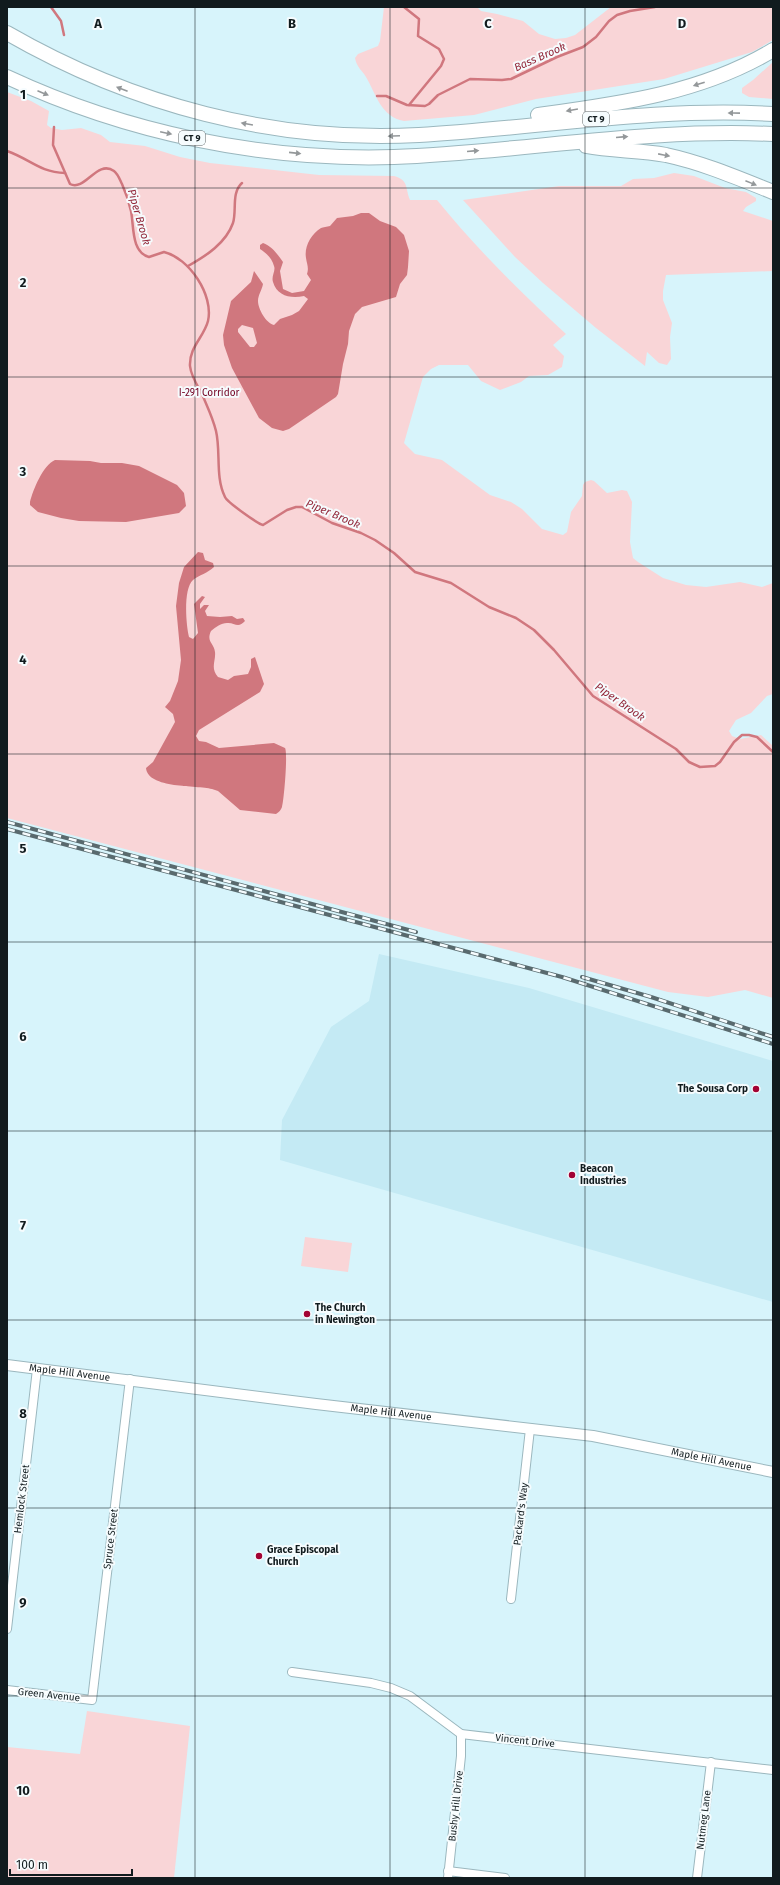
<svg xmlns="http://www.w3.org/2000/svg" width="780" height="1885" font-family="'Fira Sans',sans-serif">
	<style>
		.built { fill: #c4eaf4 }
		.green { fill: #f9d5d7 }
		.water { fill: #d0777e; fill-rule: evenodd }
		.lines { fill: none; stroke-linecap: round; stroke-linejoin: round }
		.stream { stroke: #d0777e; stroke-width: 2.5 }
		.minor-casing { stroke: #9bb7be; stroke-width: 10 }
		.tertiary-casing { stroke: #9bb7be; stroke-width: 12 }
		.motorway-casing { stroke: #9bb7be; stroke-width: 16 }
		.minor { stroke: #fff; stroke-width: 8 }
		.tertiary { stroke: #fff; stroke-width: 10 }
		.motorway { stroke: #fff; stroke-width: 14 }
		.rail-casing { stroke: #596a6e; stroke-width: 4 }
		.rail { stroke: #f6fcfe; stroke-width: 2.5; stroke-dasharray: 8; stroke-linecap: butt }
		.oneway { fill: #94989a }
		.grid { fill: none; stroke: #111b1e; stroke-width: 1; stroke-opacity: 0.55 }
		.poi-dot { fill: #a20233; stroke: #f6fcfe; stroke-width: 1.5 }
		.labels { text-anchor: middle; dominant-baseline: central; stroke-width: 4; stroke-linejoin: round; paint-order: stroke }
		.shield { fill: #f6fcfe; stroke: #565e61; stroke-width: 1 }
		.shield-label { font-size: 9px; font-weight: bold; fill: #111b1e }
		.park-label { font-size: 10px; fill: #720021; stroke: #f6fcfe }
		.poi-label { font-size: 10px; font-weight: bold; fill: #111b1e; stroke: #f6fcfe; text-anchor: start }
		.street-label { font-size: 10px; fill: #111b1e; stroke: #f6fcfe }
		.water-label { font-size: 11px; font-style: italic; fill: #93293b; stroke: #f6fcfe }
		.grid-label { font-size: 13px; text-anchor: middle; font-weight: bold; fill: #111b1e; stroke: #f6fcfe; stroke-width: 4; stroke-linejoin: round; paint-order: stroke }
	</style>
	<rect width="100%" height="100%" fill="#d7f4fb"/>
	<polygon class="built" points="379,954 529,988 773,1061 773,1302 280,1160 282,1120 331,1027 369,1001"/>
	<g class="green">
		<path d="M384,7h93l4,4 16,3 26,7 16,13 16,5 11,-1 9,-3 36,-28h162v33l-21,12 -88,27 -128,20 -62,16 -70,6c-23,-4 -28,-27 -38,-44 -4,-7 -9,-9 -11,-19l3,-4 20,-8 2,-5z"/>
		<polygon points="773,62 773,99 749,97 742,93 742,88 753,80"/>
		<path d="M7,92l24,9 18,10 -2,14 4,3 11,2 19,-2 20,7 9,7 35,4 35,11 30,6 109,12 75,1c15,4 11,12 16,24h27c39,48 83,92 129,134l-13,11 11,11 -2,11 -14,8 -19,1 -8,6 -21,8 -19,-9 -13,-16h-29l-8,4 -8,8 -19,66 11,11 27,6 48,35 21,7 11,7 20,20 21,6 4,-3 4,-20 11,-16 1,-11 2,-3 6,-2 3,1 13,12 15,-3 5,1 5,11 -2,40 3,16 5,4 25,16 23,7 20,2 34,-5 22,5 11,-4v111l-6,2 -16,17 -15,7 -7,11 3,5 8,3 21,-4 12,11v252l-28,-8 -37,7 -40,-5 -661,-174z"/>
		<polygon points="674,173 694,176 725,188 746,192 756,198 756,201 746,207 743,211 773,221 773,271 666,275 663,291 663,300 672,323 670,337 671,359 667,365 659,363 647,352 645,366 596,328 543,283 515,257 463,200 559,186 621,186 633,179 654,178"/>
		<polygon points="305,1237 352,1243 348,1272 301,1266"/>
		<polygon points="87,1711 190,1726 174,1878 7,1878 7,1747 80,1754"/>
	</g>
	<g class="water">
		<path d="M361,213h8l11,8 16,6 8,8 5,16 -1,16 -1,8 -7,9 -4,13 -34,10 -7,7 -6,17 -1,13 -5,20 -5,30 -2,3 -47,32 -6,2 -11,-3 -13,-10 -27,-50 -8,-23 -1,-10 8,-34 20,-19 3,-11 9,13c-1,6 -5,11 -5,17 0,8 8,22 16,24l6,-6 12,-4 7,-4 9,-12 -4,-3c-13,3 -27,0 -31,-14 -2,-6 3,-11 1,-16 -2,-8 -8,-13 -14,-17v-4l3,-2c9,3 15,12 20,19l-3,9 3,18 9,4 12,-2 7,-11 -4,-6c2,-7 0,-9 -1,-16 -2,-11 5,-24 15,-30 2,-1 6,-1 9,-2l7,-8 16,-2zM242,325l11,3 4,15 -3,4h-4l-12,-15v-3z"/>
		<path d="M55,460l35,1 11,2h21l17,3 38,19 7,8 2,13 -7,7 -53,9 -47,-1 -18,-3 -23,-6 -8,-7v-3c3,-12 13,-37 25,-42z"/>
		<path d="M198,552l5,1 2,7 8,3 1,4c-6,6 -15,8 -21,13 -10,9 -7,45 -4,57l4,2 5,-6 -4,-29 8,-8 3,1 -5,7v5l4,-4h5l-4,6 2,5 13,1 12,-1 5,3 6,-1 2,3c-7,8 -11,1 -18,2 -6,0 -11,4 -16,8 -5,11 3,12 4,21 1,9 -5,16 3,25l10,3 6,-4 14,-2 3,-7v-8l4,-2 9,27 -4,8 -61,38 -3,6 3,5 7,1 13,6 55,-5 11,5c3,5 -1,52 -3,59 -1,3 -3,5 -6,7l-36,-4 -22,-19 -6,-2c-15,-4 -64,0 -66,-21l7,-6 22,-40 -2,-8 -8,-7 5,-6 8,-20 3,-21 -5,-54 3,-23 5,-16z"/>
	</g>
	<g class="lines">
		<g class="stream">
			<polyline points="51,7 61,21 64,35"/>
			<polyline points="404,7 419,19 418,36 439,49 444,59 441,66 409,105"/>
			<polyline points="377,96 386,96 407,105 425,106 429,104 438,95 470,79 502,80 511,79 557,57 583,47 596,37 609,21 617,15 630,11 655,7"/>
			<path d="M54,127l-1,18 17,39c15,8 27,-25 44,-13 4,3 6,9 8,13 4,9 7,18 9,27 3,15 0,41 18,46l15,-5c25,6 50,43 44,69 -4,16 -19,26 -18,45 1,10 7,19 12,28 5,12 11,24 14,37 5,21 -1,46 9,66 2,5 33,27 38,28l24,-15 9,-3h6l30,16 29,10 14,7 19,13 21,19 36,11 38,24 27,11 18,12 20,20 39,46 83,53 13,13 11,5 15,-1 5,-4 14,-20 8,-7h7l8,2 16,15"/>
			<path d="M7,151c23,8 32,21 58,22"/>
			<path d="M188,266c18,-10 38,-23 45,-43 4,-13 -2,-30 9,-40"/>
		</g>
		<defs>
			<g id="minor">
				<polyline points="511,1599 530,1429"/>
				<polyline points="7,1629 37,1369"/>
				<polyline points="292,1672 371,1683 391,1688 410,1696 461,1734 773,1770"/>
				<polyline points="7,1690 92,1700 130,1379"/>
				<polyline points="448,1871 505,1878"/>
				<polyline points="448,1878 461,1756 461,1734"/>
				<polyline points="697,1878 711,1762"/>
			</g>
			<g id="tertiary">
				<path id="s1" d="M7,1365l309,39 277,32 180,36"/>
			</g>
			<g id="motorway">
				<path d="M7,33c125,72 267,110 412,102 118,-7 235,-28 354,-21"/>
				<path d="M7,77c120,56 255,84 387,80 128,-5 250,-29 379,-23"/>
				<path d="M538,115c81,-11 164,-22 235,-65"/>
				<path d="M586,146c26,5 53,4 80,9 37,8 72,23 107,37"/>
			</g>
		</defs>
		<use href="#minor" class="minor-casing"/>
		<use href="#tertiary" class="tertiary-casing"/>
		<use href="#motorway" class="motorway-casing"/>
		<use href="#minor" class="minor"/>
		<use href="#tertiary" class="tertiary"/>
		<use href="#motorway" class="motorway"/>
		<defs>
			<g id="rail">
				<polyline points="7,822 416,932"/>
				<polyline points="7,829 562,977 773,1044"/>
				<polyline points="582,977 651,997 773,1037"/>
			</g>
		</defs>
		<use href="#rail" class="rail-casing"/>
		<use href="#rail" class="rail"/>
	</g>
	<defs><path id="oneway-solid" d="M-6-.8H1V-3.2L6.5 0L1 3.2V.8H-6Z"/></defs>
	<g class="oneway">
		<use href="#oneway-solid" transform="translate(699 84) rotate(162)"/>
		<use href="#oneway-solid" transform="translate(122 89) rotate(-159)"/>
		<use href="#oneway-solid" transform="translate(43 93) rotate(23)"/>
		<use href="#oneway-solid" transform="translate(572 110) rotate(170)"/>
		<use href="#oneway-solid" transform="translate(734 113) rotate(-179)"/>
		<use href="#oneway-solid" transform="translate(247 124) rotate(-170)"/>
		<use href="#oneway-solid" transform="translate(166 133) rotate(12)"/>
		<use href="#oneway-solid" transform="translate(394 136) rotate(178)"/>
		<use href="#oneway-solid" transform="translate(622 137) rotate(-5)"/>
		<use href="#oneway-solid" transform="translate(473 151) rotate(-5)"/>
		<use href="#oneway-solid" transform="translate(295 153) rotate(6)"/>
		<use href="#oneway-solid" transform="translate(664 155) rotate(11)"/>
		<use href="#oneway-solid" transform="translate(751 183) rotate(22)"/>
	</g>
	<path class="grid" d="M195,7v1871M390,7v1871M585,7v1871M7,188h766M7,377h766M7,566h766M7,754h766M7,942h766M7,1131h766M7,1320h766M7,1508h766M7,1696h766"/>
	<g class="poi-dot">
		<circle cx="756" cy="1089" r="4"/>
		<circle cx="572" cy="1175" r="4"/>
		<circle cx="307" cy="1314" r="4"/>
		<circle cx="259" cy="1556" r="4"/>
	</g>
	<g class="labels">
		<g class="shield">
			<rect x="583" y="112" width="26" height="14" rx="3"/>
			<rect x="179" y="131" width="26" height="14" rx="3"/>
		</g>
		<g class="shield-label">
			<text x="596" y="119">CT 9</text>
			<text x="192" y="138">CT 9</text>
		</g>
		<g class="park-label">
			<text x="209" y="393">I-291 Corridor</text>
		</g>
		<g class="poi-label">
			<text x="748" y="1089" text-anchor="end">The Sousa Corp</text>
			<text x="580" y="1169">Beacon<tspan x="580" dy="12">Industries</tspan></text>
			<text x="315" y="1308">The Church<tspan x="315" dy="12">in Newington</tspan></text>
			<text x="267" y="1550">Grace Episcopal<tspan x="267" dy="12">Church</tspan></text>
		</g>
		<g class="street-label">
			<text stroke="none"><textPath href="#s1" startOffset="63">Maple Hill Avenue</textPath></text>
			<text stroke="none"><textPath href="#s1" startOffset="387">Maple Hill Avenue</textPath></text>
			<text stroke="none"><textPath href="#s1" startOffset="711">Maple Hill Avenue</textPath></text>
			<text transform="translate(22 1499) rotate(-83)">Hemlock Street</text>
			<text transform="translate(521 1514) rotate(-83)">Packard's Way</text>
			<text transform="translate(111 1539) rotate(-83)">Spruce Street</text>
			<text transform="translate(49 1695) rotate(6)">Green Avenue</text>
			<text transform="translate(525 1741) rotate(6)">Vincent Drive</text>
			<text transform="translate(456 1806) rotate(-84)">Bushy Hill Drive</text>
			<text transform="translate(704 1820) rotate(-83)">Nutmeg Lane</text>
		</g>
		<g class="water-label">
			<text transform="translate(540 57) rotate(-24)">Bass Brook</text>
			<text transform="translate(139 217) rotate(74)">Piper Brook</text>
			<text transform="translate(333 514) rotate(23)">Piper Brook</text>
			<text transform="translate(620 702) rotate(35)">Piper Brook</text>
		</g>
	</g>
	<g class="grid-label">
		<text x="98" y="28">A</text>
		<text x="292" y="28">B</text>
		<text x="488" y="28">C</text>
		<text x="682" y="28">D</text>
		<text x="23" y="99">1</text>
		<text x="23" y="287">2</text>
		<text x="23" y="476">3</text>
		<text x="23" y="664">4</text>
		<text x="23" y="853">5</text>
		<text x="23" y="1041">6</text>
		<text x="23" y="1230">7</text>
		<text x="23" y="1418">8</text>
		<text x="23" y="1607">9</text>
		<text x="23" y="1795">10</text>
	</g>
	<rect width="780" height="1885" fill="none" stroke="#111b1e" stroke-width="16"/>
	<path d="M10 1869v6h122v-6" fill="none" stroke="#111b1e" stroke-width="2"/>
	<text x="16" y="1869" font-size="12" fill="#111b1e" stroke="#f6fcfe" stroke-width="3" paint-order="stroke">100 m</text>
</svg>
